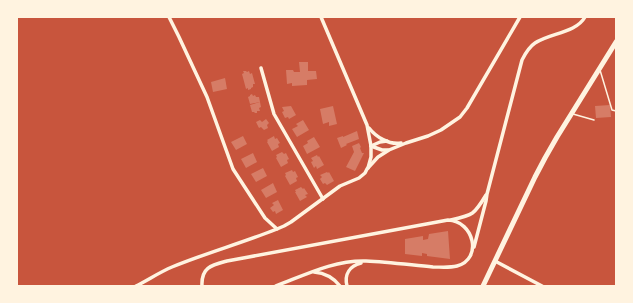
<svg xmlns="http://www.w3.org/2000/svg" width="633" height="303" font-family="'Alegreya Sans',sans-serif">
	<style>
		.building { fill: #d67c66 }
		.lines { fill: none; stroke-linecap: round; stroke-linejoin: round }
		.service { stroke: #fff3e0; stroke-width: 1.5 }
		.minor { stroke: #fff3e0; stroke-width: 3.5 }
		.secondary { stroke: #fff3e0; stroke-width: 5 }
	</style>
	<rect width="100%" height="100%" fill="#c8553d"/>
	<g class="building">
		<polygon points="299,62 308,62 308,71 316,71 317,79 307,80 307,85 292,86 292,83 287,84 286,70 293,70 294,72 300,72"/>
		<polygon points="243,71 246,71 247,72 249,71 250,74 252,73 255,84 253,84 253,87 251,88 251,89 248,90 248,88 246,89 242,74 244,73"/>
		<polygon points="225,78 227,89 213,92 211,82"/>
		<polygon points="252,94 253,96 255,95 256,97 259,97 260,102 250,104 248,97 250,96 250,95"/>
		<polygon points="260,102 261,107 259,108 260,111 257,111 257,113 255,113 254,112 252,112 250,105"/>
		<polygon points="610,105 611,117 596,118 595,106"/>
		<polygon points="291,106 296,115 289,119 288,117 285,118 282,112 284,111 282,107"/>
		<polygon points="333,106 337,124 329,126 329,122 323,124 320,109"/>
		<polygon points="266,119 269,123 267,125 268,128 264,130 261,127 259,128 256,122 260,120 262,122"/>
		<polygon points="303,120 309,130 297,137 292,129 298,126 296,124"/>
		<polygon points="357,131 359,139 346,144 347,145 341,148 337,138 343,136 343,137"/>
		<polygon points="243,136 247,144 236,150 231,142"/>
		<polygon points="274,136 275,139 277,138 280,143 278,144 279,147 272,151 267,142 268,141 267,140"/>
		<polygon points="314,137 320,147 307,154 303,146 308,143 307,141"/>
		<polygon points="359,143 361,147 360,148 362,153 364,153 355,171 346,167 354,152 352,146"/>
		<polygon points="282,152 284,154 286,153 289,159 287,160 288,163 281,167 276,158 277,157 276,155"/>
		<polygon points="253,153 257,162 246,168 241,159"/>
		<polygon points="317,155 318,157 319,156 324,165 317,169 316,166 314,168 311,162 313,161 311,158"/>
		<polygon points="263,168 267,176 256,182 251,174"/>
		<polygon points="292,170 293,172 295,171 298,177 296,178 297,181 290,185 285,176 286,175 285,173"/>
		<polygon points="327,172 328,173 329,172 334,181 327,185 325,183 323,184 320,179 322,177 320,175"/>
		<polygon points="273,183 277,192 266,198 261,190"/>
		<polygon points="301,187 303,189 304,188 308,194 305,195 307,197 300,201 295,192 296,192 295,190"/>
		<polygon points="278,200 283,210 276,214 275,211 273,212 270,208 274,205 272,203"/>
		<polygon points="448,231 450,259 427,256 427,254 422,253 422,256 405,254 405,239 423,236 423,240 428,239 429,234"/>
	</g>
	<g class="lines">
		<g class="service">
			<polyline points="600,70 612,110 616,111"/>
			<polyline points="573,114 594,120"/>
		</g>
		<g class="minor">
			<polyline points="169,17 179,37 207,97 233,169 265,218 277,229 284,226 291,222 340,186 359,178 365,173 367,169 378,157 389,150 406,143 428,136 441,130 460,117 467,108 520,17"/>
			<polyline points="321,17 367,125 371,146 371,157 368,168"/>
			<polyline points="261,68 274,114 323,199"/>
			<path d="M369,128c7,9 20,17 32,15"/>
			<polyline points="371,146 382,150 388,150"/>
			<polyline points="371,146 380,142 387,141"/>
			<path d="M451,220c22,-5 23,-5 35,-25"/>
			<path d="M474,247l12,-46 1,-7 35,-134c3,-6 7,-13 13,-17 15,-10 41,-10 50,-26"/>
			<polyline points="495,261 542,286"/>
			<path d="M314,272c11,1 19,5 26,14"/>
			<path d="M136,286c12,-6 24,-14 36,-19 34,-14 70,-24 105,-38"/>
			<path d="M202,286c-1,-19 10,-21 25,-25l221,-41c26,1 35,39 9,46 -8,2 -16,1 -24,1 -22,-2 -45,-5 -67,-6 -32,-1 -61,14 -90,25"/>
			<path d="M347,286c-3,-12 3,-20 14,-23"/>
		</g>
		<polyline class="secondary" points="483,286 535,177 545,158 557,137 616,42"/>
	</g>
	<rect width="633" height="303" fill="none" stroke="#fff3e0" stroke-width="36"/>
</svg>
